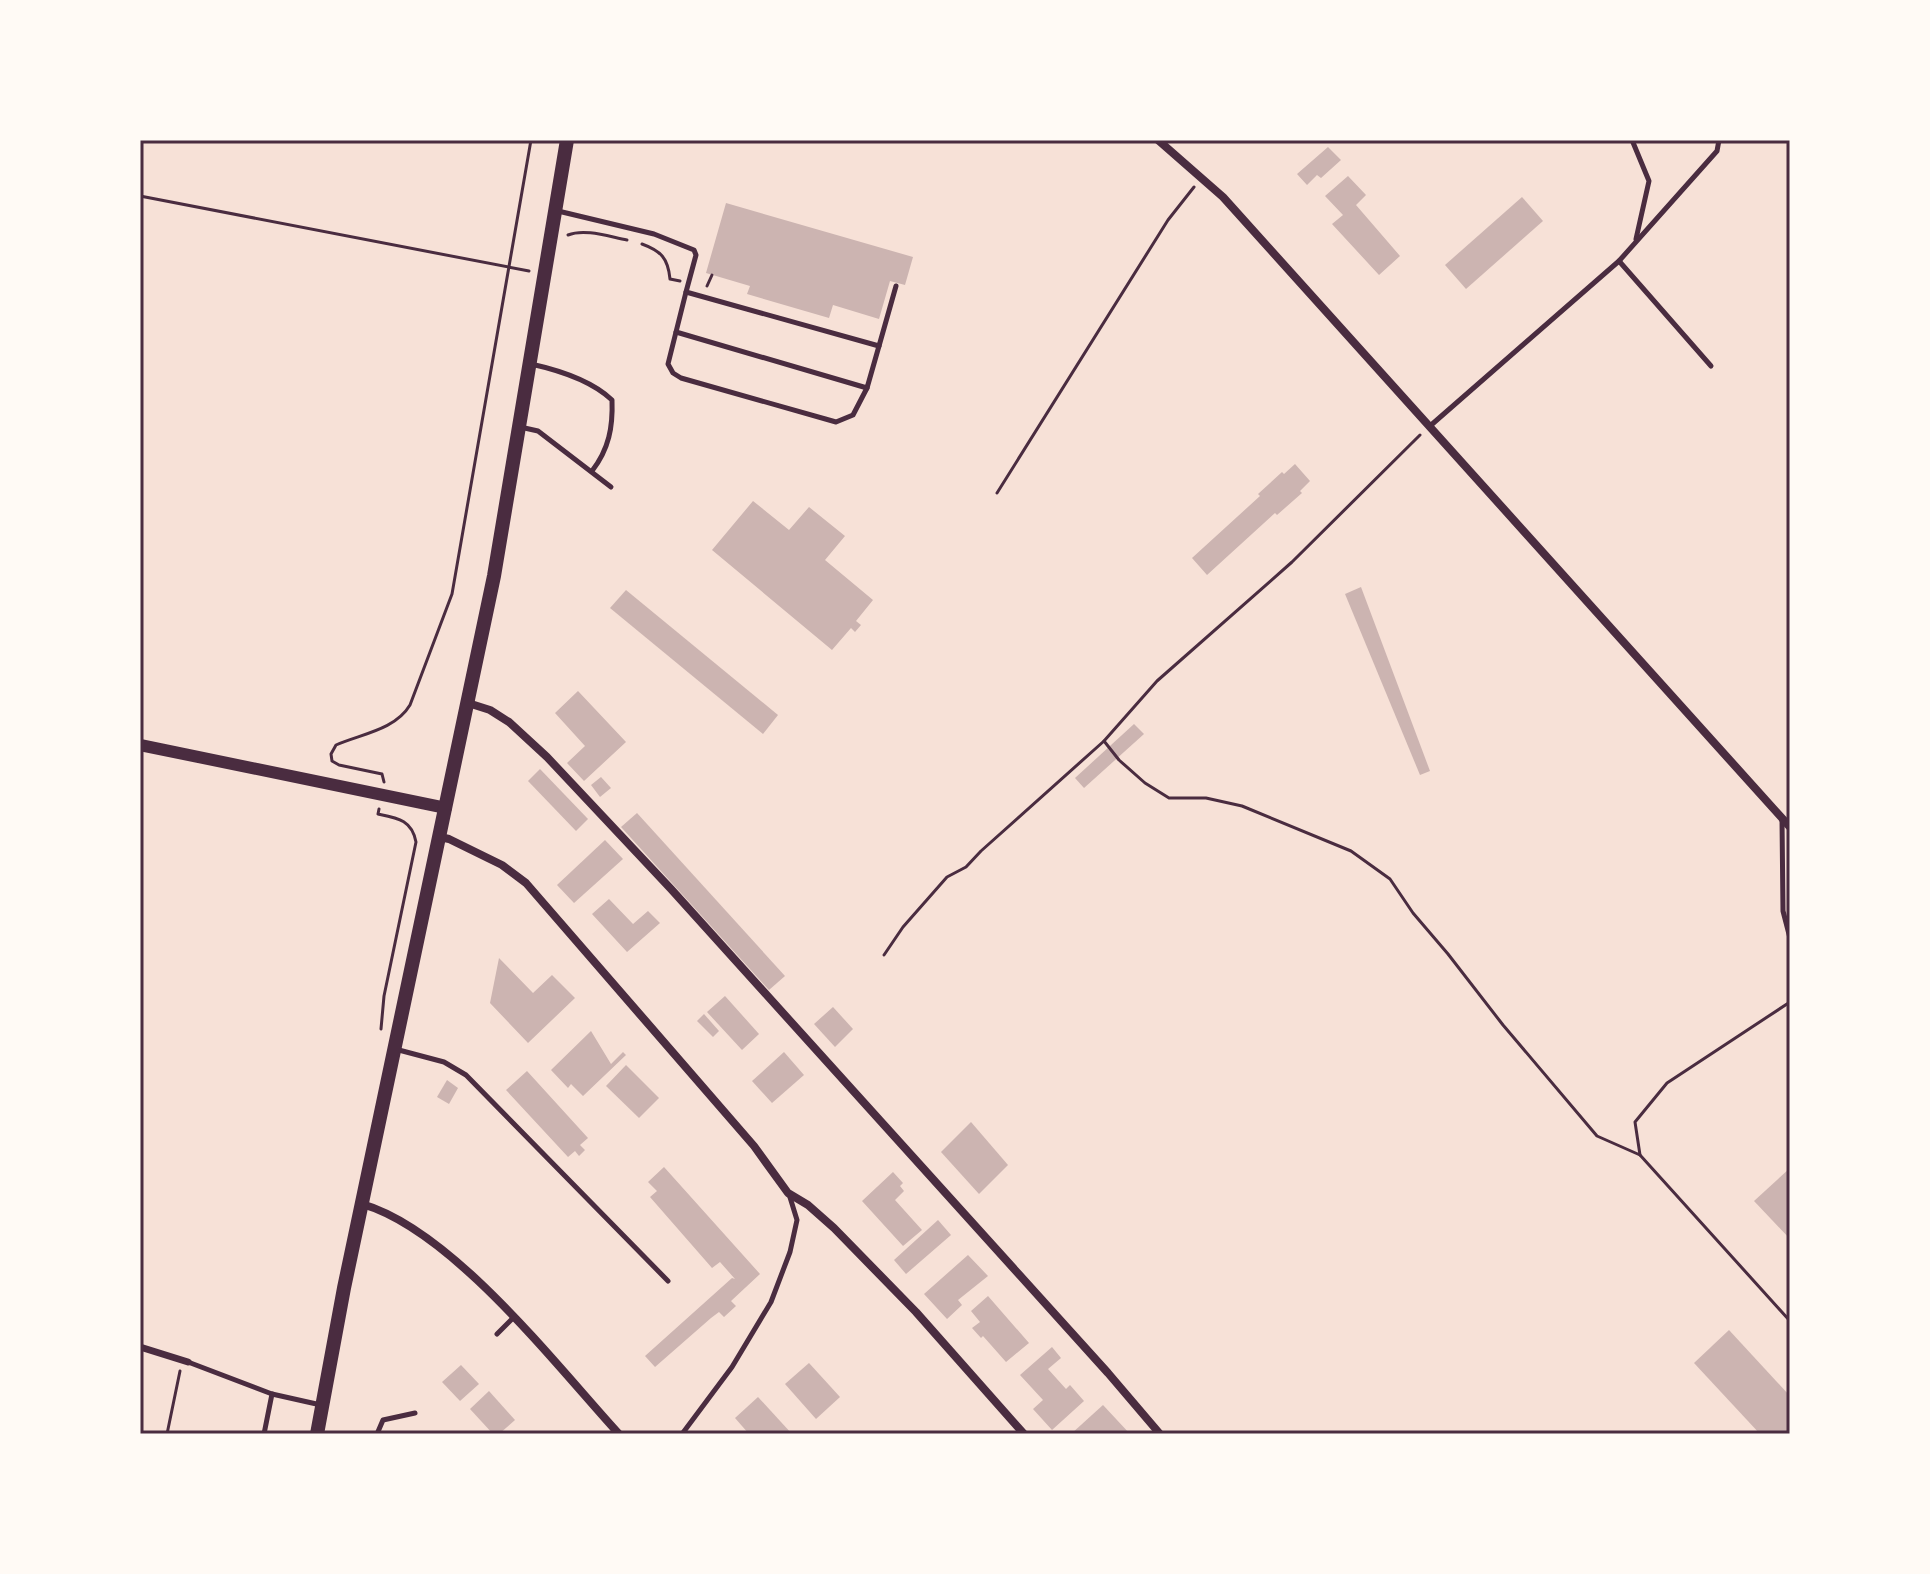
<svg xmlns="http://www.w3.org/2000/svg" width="1930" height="1574" font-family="Commissioner,sans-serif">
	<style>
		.building { fill: #ccb4b1 }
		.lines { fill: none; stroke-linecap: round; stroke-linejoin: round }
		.path { stroke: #4a2c40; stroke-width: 3 }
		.service { stroke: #4a2c40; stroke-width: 5 }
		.pedestrian { stroke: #4a2c40; stroke-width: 7 }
		.minor { stroke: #4a2c40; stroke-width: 8 }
		.tertiary { stroke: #4a2c40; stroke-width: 12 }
		.secondary { stroke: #4a2c40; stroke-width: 14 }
		.neatline { fill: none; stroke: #4a2c40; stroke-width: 3 }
	</style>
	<rect width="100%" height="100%" fill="#f7e1d7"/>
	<g class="building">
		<polygon points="1328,147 1341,160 1321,178 1317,175 1307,185 1297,174"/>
		<polygon points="1348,176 1366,195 1356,205 1400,256 1379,275 1332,224 1343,215 1325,196"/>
		<polygon points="1522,197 1543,221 1466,289 1445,265"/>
		<polygon points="726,203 913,257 905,285 890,281 879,319 833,305 829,318 747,294 750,286 706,273"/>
		<polygon points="1295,464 1310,481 1300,491 1302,493 1277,515 1275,513 1207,575 1192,558 1260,496 1258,494 1282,472 1284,474"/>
		<polygon points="753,501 789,530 809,507 845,536 825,560 873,600 856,621 861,625 855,632 851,628 832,650 712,550"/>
		<polygon points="1361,587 1430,771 1420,775 1345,594"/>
		<polygon points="626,590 778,715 763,734 610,608"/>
		<polygon points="578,691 626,742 584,781 567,763 585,746 555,713"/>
		<polygon points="1134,724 1144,734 1084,788 1075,778"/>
		<polygon points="540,769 588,819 576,831 528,781"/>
		<polygon points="601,777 611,788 600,797 591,785"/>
		<polygon points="637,813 785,976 769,990 621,827"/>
		<polygon points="605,840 623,859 574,903 557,885"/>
		<polygon points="609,899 633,924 648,911 660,923 627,952 592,914"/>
		<polygon points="499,958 533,993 552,975 575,998 528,1043 490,1003"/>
		<polygon points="725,996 759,1034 742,1050 707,1012"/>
		<polygon points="833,1007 853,1029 835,1047 814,1024"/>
		<polygon points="704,1014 719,1031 713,1037 697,1021"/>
		<polygon points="591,1031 611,1064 623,1052 626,1055 583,1096 571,1084 568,1088 551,1070"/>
		<polygon points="784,1052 804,1075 772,1103 752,1081"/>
		<polygon points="626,1065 659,1098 639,1118 606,1086"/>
		<polygon points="527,1071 588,1138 580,1145 585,1150 579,1156 575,1151 568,1157 506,1090"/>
		<polygon points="447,1080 458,1088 449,1104 437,1097"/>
		<polygon points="971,1122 1008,1165 979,1194 941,1152"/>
		<polygon points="664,1167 760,1274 731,1301 736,1306 724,1317 719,1312 711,1318 655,1367 645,1356 732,1278 735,1279 720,1262 712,1268 650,1197 657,1191 648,1182"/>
		<polygon points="1790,1168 1790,1239 1754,1201"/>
		<polygon points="893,1172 903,1183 900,1186 904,1191 895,1200 922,1230 903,1246 862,1201"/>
		<polygon points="938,1220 951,1235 906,1274 894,1260"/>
		<polygon points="968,1255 988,1276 958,1300 962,1305 947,1319 924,1294"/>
		<polygon points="988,1296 1029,1343 1006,1362 983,1336 981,1338 972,1328 980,1322 971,1311"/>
		<polygon points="1729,1330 1790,1396 1790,1434 1760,1434 1694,1363"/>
		<polygon points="1052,1347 1061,1358 1048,1369 1066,1389 1070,1385 1084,1401 1052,1430 1033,1409 1043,1400 1020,1375"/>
		<polygon points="809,1363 840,1397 816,1419 785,1384"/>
		<polygon points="461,1365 479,1384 460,1401 442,1382"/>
		<polygon points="489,1391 515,1420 499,1434 493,1434 470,1409"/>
		<polygon points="758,1397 792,1434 749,1434 735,1418"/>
		<polygon points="1103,1405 1130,1434 1071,1434"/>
	</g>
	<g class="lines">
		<g class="path">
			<polyline points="693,140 712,140"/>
			<polyline points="140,196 529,271"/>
			<path d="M568,235c17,-7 42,2 59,5"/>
			<path d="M642,244c19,7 26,14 28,35l10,2"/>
			<polyline points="707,286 712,275"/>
			<polyline points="1420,435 1292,562 1157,681 1104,741 1119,760 1145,783 1169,798 1206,798 1242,806 1351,851 1390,879 1413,913 1448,954 1503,1025 1597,1136 1640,1155 1790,1321"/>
			<polyline points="997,493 1168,220 1194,187"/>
			<path d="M384,782l-2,-8 -43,-9 -7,-4 -1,-7 5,-9c25,-11 59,-15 74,-40l42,-111 79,-454"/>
			<path d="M379,809l-1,5c20,4 34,6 38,28l-32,154 -3,33"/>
			<polyline points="884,955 903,927 947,877 966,867 981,851 1104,741"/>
			<polyline points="1640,1155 1635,1122 1667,1083 1790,1002"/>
			<polyline points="167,1434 180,1371"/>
		</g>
		<g class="service">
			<polyline points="1632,140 1649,181 1636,239"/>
			<polyline points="558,211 654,234 694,250 696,255 686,292 879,346 896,286"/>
			<polyline points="1619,261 1711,366"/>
			<polyline points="686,292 676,332 867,388 879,346"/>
			<polyline points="676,332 668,364 673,373 681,378 836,422 853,415 867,388"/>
			<path d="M531,364c27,6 60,16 81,36 1,27 -3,49 -20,71"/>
			<polyline points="1430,426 1619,261 1717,151 1719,140"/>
			<polyline points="520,427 538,431 611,487"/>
			<polyline points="1782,820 1783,911 1790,938"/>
			<polyline points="395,1049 444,1062 466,1075 668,1281"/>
			<polyline points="497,1334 514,1317"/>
			<polyline points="188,1362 272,1394 321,1405"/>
			<polyline points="264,1434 272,1394"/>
			<polyline points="377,1434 383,1420 415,1413"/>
			<polyline points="682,1434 732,1367 771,1302 790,1252 797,1220 789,1194"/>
		</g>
		<polyline class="pedestrian" points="140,1347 188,1362"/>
		<g class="minor">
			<polyline points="1158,140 1223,197 1790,827"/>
			<polyline points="468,703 490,710 509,722 547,757 671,889 1108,1373 1160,1434"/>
			<polyline points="440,837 449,839 502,865 526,883 754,1146 788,1193 808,1205 834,1228 916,1312 1024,1434"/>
			<path d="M362,1204c90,26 193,160 257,230"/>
		</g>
		<polyline class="tertiary" points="140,745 446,808"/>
		<polyline class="secondary" points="317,1434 344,1288 494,576 567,140"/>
	</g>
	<rect width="1930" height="1574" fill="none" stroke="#fffaf5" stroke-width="284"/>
	<rect x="142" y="142" width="1646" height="1290" class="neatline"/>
</svg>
